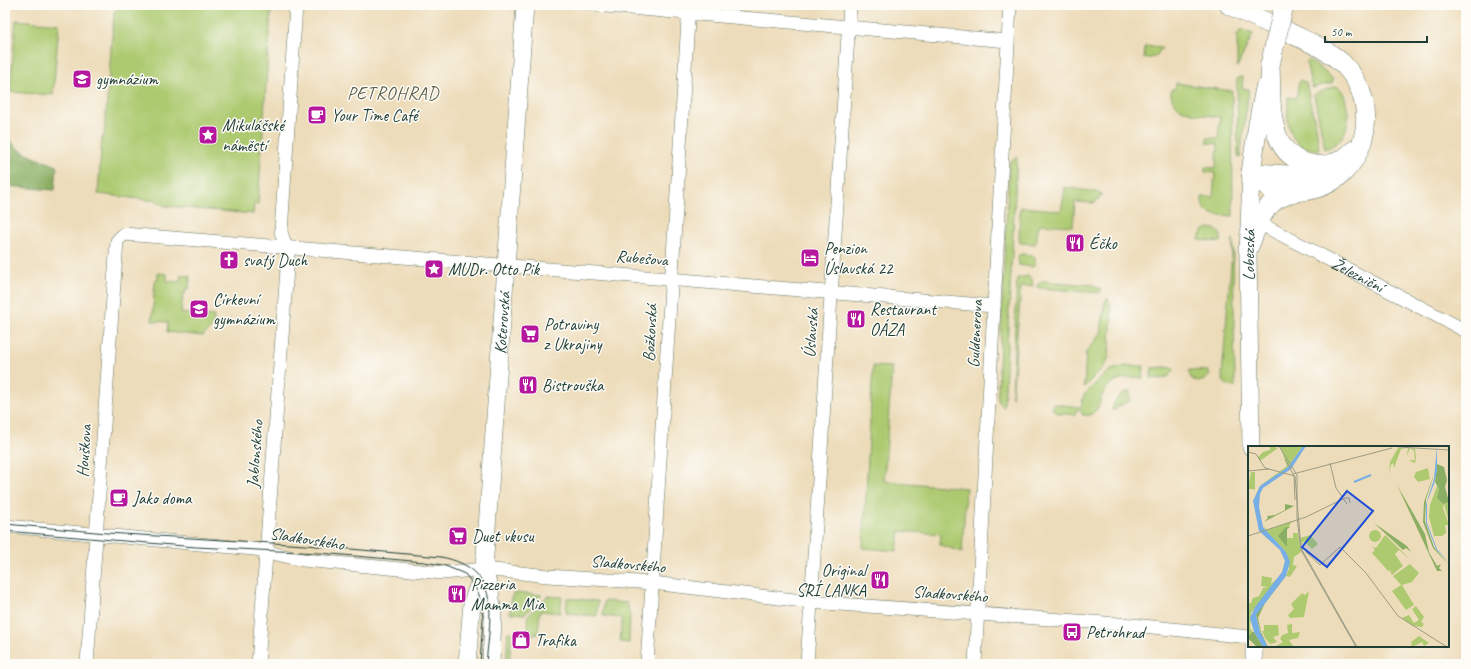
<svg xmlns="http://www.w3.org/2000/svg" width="1471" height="669" font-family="Caveat,sans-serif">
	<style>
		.green { fill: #adca71; stroke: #668452 }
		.forest { fill: #8aae63; stroke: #54764c }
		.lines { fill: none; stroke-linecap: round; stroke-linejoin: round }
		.minor-casing { stroke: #677563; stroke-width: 14 }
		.tertiary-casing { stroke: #677563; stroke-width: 18 }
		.secondary-casing { stroke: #677563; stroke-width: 20 }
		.minor { stroke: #fff; stroke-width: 13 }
		.tertiary { stroke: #fff; stroke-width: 17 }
		.secondary { stroke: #fff; stroke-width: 19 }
		.tram { stroke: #1f3d34; stroke-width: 1 }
		.secondary-bridge-casing { stroke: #677563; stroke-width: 20; stroke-linecap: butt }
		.secondary-bridge { stroke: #fff; stroke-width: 19 }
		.labels { text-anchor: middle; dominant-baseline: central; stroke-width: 3; stroke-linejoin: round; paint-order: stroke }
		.poi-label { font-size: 17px; fill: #1f3d34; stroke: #fdfcf7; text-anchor: start }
		.street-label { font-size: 17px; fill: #1f3d34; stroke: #fdfcf7 }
		.neighbourhood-label { font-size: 18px; letter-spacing: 1px; fill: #5e5f48; stroke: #fdfcf7 }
		.inset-river { fill: none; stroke: #76aee5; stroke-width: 2 }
		.inset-road { fill: none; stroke: #9b9c84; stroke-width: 1 }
		.view { fill: #1d4ed8; fill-opacity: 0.15; stroke: #1d4ed8; stroke-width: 2 }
		.inset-edge { fill: none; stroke: #1f3d34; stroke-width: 2 }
	</style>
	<rect width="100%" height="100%" fill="#fdfcf7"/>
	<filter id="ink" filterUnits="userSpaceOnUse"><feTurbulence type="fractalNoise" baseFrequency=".025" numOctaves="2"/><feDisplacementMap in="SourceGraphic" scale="8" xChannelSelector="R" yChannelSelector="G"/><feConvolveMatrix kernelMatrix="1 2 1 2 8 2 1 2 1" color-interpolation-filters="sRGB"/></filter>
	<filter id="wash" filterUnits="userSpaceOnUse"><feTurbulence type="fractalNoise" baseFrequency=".012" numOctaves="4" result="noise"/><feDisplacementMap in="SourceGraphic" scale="16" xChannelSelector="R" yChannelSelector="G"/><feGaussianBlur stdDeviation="0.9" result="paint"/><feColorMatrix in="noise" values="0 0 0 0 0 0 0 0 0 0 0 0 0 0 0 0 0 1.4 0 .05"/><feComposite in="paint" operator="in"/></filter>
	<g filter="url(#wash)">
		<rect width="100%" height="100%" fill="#eddcb9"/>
		<g class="green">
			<polygon points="121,5 269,5 271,11 258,204 254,204 253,214 165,206 157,201 98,194 102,137 104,137 114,12"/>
			<polygon points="16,20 59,24 53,95 10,92"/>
			<polygon points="1243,30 1253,34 1237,67 1237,36 1240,31"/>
			<polygon points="1145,46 1162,48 1155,57 1144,59"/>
			<polygon points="1309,60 1321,69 1333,79 1332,83 1312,88 1306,62"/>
			<polygon points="1240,77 1243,77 1242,88 1249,89 1240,158 1238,157 1237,79"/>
			<path d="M1301,80l5,3 11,48 2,19c-33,-1 -32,-28 -31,-53l8,1 3,-16z"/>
			<path d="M1176,83l56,8 1,125c-16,-2 -32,2 -31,-19h11l2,-24 -10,-1v-5l11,1 2,-24 -11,-1v-5h11l2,-21c-18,-3 -51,-2 -49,-28h4z"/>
			<path d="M1337,86c5,3 8,10 9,16 6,20 0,40 -21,47l-11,-54 2,-2z"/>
			<path d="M1017,156l-13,251c-7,-4 -7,-11 -6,-19l11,-223 2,-4z"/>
			<path d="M1064,187l37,6 -1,5 -6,5 -19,-1 -2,24 -32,-2c-6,5 -2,14 -6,20l-15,-1 -1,-3 1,-33 27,2 14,2 4,-21 -1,-1z"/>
			<path d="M1210,228c8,1 12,6 11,14l-22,-2c1,-7 4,-11 11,-12z"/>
			<path d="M1233,240l2,147c-7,-1 -12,-2 -13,-11z"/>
			<polygon points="1021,254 1033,255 1035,259 1035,265 1032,267 1019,265 1018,256"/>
			<polygon points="158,273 167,274 167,281 180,282 181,275 190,276 189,289 186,288 185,294 183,294 181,313 214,316 213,326 203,336 167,332 168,322 152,321 155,280 158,280"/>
			<polygon points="1028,276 1032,279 1033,286 1021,287 1012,397 1017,280 1017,278"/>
			<polygon points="1041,281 1093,285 1102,290 1099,293 1041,288 1038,288 1037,285"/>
			<polygon points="1108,298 1112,312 1109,357 1103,368 1084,387 1086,352 1101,333 1105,301"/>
			<polygon points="873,366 892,367 884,481 966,488 962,552 940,545 941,534 900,531 897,551 863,548"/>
			<path d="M1126,366h18l-1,12c-15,-2 -33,0 -40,16 -5,10 -2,14 -13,21h-8v-4l-6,-1 -1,5 -17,-2 -6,-4 1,-5 28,3 3,-12 22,-22 8,-4z"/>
			<path d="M1165,367l8,1 1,2c-6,10 -13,9 -23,8l1,-10z"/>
			<polygon points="1190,370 1208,371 1210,373 1209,376 1205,380 1197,382 1191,378 1188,371"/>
			<path d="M1130,391v10l-10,4 -5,5h-3c2,-10 8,-16 18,-19z"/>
			<polygon points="514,593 542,595 525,614 510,613 511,598"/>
			<polygon points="547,596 562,597 560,613 540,611 538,634 529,634 527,617"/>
			<polygon points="567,598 598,601 597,616 566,613"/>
			<polygon points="604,601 627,603 630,615 629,643 620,642 622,618 603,616"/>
			<polygon points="508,632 512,632 509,664 506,664"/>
		</g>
		<path class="forest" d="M5,132c8,21 33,26 52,34l-2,24 -50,-4z"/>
	</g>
	<g filter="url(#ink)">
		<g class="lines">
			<defs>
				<g id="minor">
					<polyline points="595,5 1008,41"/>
					<path id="s1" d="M1251,220l8,3 207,108"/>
					<polyline points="5,526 254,549 303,560 443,573 484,569 548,576 653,583 811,602 1133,625 1249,637"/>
					<polyline points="87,664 117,241 124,234 994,306"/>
					<polyline points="258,664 288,255 281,232 296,5"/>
					<polyline points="647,664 689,5"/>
					<polyline points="807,664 850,5"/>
					<polyline points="975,664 1010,5"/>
				</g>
				<g id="tertiary">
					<path id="s2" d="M1251,447l-3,-191 3,-83"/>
					<polyline points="484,569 490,590 493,618 491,664"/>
					<path id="s3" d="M467,664l5,-61 12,-34 41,-564"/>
					<polyline points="1254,664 1254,646"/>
				</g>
				<g id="secondary">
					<path d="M1229,5c20,9 41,19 61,28 18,9 37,16 52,30 44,42 24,121 -39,128 -10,1 -23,2 -33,-3 -7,-4 -13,-10 -19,-15"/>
					<path d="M1270,65c2,37 -5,94 45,100 16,2 28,-4 39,-15"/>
					<polyline points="1251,173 1308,176 1328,171"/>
					<polyline points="1251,173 1258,124 1265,88"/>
					<path d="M1248,249c11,-26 15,-51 47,-56"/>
				</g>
			</defs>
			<use href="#minor" class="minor-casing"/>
			<use href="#tertiary" class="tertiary-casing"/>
			<use href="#secondary" class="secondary-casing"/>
			<use href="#minor" class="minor"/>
			<use href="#tertiary" class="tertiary"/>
			<use href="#secondary" class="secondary"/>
			<g class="tram">
				<path d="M5,524l102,9 198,12 136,12c62,12 49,59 45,107"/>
				<polyline points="5,531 196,547 320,553 424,562 443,565 465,574 474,585 479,595 483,618 480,664"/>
			</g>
			<defs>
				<polyline id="secondary-bridge" points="1270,65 1284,5"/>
			</defs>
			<use href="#secondary-bridge" class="secondary-bridge-casing"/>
			<use href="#secondary-bridge" class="secondary-bridge"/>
		</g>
	</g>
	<defs>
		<symbol id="school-square" viewBox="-11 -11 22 22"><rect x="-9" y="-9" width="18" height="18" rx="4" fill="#b5179e" stroke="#fdfcf7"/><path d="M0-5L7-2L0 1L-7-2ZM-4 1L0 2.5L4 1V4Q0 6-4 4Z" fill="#fff"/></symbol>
		<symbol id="cafe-square" viewBox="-11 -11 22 22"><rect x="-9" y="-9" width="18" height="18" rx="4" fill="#b5179e" stroke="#fdfcf7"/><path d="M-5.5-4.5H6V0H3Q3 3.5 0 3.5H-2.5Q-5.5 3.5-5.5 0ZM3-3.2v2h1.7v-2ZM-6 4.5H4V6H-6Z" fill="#fff"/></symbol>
		<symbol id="sight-square" viewBox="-11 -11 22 22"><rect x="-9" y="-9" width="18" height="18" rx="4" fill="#b5179e" stroke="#fdfcf7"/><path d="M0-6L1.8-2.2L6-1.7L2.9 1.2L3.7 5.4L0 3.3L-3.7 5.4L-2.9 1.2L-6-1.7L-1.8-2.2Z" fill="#fff"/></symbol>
		<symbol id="restaurant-square" viewBox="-11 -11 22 22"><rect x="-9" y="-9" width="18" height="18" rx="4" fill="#b5179e" stroke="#fdfcf7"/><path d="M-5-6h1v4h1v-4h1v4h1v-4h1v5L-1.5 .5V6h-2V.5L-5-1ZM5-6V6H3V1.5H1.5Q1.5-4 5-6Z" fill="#fff"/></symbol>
		<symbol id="hotel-square" viewBox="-11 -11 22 22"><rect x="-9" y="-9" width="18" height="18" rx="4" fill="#b5179e" stroke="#fdfcf7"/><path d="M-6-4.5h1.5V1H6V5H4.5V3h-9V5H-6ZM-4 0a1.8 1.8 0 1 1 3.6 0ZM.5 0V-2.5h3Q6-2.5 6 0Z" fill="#fff"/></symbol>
		<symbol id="church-square" viewBox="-11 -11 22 22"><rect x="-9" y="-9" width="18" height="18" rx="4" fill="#b5179e" stroke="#fdfcf7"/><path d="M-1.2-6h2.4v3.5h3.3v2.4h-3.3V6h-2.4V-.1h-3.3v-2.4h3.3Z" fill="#fff"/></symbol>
		<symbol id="supermarket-square" viewBox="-11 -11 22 22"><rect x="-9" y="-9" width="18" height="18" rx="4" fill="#b5179e" stroke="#fdfcf7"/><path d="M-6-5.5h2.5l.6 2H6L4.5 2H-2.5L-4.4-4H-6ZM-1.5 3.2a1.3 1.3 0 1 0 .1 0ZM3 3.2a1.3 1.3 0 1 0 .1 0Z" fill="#fff"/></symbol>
		<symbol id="bus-square" viewBox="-11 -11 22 22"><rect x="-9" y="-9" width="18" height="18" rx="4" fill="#b5179e" stroke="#fdfcf7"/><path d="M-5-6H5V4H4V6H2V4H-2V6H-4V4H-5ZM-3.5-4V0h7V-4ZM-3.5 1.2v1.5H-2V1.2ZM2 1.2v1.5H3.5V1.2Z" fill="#fff"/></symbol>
		<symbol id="shop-square" viewBox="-11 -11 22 22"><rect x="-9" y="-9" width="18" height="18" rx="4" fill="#b5179e" stroke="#fdfcf7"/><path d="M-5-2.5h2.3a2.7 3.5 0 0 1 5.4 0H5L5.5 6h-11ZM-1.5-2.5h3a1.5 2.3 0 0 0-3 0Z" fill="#fff"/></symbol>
	</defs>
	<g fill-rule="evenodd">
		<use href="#school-square" x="71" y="68" width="22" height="22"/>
		<use href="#cafe-square" x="306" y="104" width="22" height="22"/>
		<use href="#sight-square" x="197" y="124" width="22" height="22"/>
		<use href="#restaurant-square" x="1064" y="232" width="22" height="22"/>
		<use href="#hotel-square" x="799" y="247" width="22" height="22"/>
		<use href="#church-square" x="218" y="249" width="22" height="22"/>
		<use href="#sight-square" x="423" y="258" width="22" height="22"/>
		<use href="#school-square" x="188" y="298" width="22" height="22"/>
		<use href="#restaurant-square" x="845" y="308" width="22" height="22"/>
		<use href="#supermarket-square" x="519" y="323" width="22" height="22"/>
		<use href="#restaurant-square" x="517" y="374" width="22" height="22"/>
		<use href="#cafe-square" x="108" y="487" width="22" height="22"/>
		<use href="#supermarket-square" x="447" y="525" width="22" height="22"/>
		<use href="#restaurant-square" x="869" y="569" width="22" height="22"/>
		<use href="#restaurant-square" x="446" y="583" width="22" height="22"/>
		<use href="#bus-square" x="1061" y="621" width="22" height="22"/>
		<use href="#shop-square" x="510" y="629" width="22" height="22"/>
	</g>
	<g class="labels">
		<g class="poi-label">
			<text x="96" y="79">gymnázium</text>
			<text x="331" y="115">Your Time Café</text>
			<text x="222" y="125">Mikulášské<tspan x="222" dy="20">náměstí</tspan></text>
			<text x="1089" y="243">Éčko</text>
			<text x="824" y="248">Penzion<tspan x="824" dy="20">Úslavská 22</tspan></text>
			<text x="243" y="260">svatý Duch</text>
			<text x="448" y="269">MUDr. Otto Pik</text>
			<text x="213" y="299">Církevní<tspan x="213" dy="20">gymnázium</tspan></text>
			<text x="870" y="309">Restaurant<tspan x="870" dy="20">OÁZA</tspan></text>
			<text x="544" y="324">Potraviny<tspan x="544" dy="20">z Ukrajiny</tspan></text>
			<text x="542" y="385">Bistrouška</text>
			<text x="133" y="498">Jako doma</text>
			<text x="472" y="536">Duet vkusu</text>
			<text x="866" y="570" text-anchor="end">Original<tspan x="866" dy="20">SRÍ LANKA</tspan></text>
			<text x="471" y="584">Pizzeria<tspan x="471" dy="20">Mamma Mia</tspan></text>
			<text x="1086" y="632">Petrohrad</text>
			<text x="535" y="640">Trafika</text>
		</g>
		<g class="street-label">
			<text stroke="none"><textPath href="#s2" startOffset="192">Lobezská</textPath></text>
			<text transform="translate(642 258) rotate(5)">Rubešova</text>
			<text stroke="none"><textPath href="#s1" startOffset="120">Železniční</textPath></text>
			<text stroke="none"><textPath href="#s3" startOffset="344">Koterovská</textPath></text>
			<text transform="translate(650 333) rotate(-87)">Božkovská</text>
			<text transform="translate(811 333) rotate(-86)">Úslavská</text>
			<text transform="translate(975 334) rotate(-87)">Guldenerova</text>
			<text transform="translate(84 451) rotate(-86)">Houškova</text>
			<text transform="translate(255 454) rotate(-86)">Jablonského</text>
			<text transform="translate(307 539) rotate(9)">Sladkovského</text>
			<text transform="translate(628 564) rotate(5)">Sladkovského</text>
			<text transform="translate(950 594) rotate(4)">Sladkovského</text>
		</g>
		<g class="neighbourhood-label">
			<text x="393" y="93">PETROHRAD</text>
		</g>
	</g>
	<g transform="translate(1248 446)">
		<rect width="201" height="201" fill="#eddcb9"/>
		<path d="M22,0l8,2 -18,13 -2,-4 5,-5 7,-2zM32,0h23l-15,21 -13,11 -14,8 -8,15 7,-15 27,-20zM150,2h11l6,1 1,9 -1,5 -7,-2 6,1 -5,-2h6l-1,-9 -4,-3 -3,8 1,-8 -7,1 -7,19 -1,-5 -2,2 -2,9 1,-12zM180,22l2,11 -12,3 -4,-5 2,-5zM3,26h4v17l-1,1h-1l1,-1h-6zM189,40l2,3 -2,9 6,6 6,-3v21l-5,-18 -1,4 6,17h-4l1,8 -4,3h-8l-5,-19 1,-12zM44,75l-5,9v8h6v-5h5l3,19 -7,5 -1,8 4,1 -7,11 -4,-1 3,-7 -3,-17 -19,-20 -4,-8 4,6zM121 90a6 6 0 1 1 12 0a6 6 0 1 1-12 0ZM62,89l8,9 -6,5 -8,-8 -3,4 -1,-7zM137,89l26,25 -12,-10 -4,4 8,12 -11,9 -3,-6v3l-17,-19 3,-3 -3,-3 4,1zM162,118l9,9 -7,9 -10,3 12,20 -8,5 -14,-19 9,-6 -8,-9zM14,130l10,2 -1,6 9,-8 -29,37 -1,15 13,19h-6l-9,-9v-34l3,-1 2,-5 6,-2 4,-8 5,-1 -7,-1zM61,145l-5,26 -14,1 -2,-3 6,-6 -3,-5 11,-11 3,2zM168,160l8,11 -3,5 3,2 -2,3 -9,-1 -11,-8 7,-3 5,8 5,-3 -7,-11zM44,178v9l8,-1 -2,6 -9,2 5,7h-20l9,-5 -3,-3 2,-4 6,-2 -1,-8zM16,179h14l1,10 -6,2 4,5 -6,2 -3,-4 4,7 -7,-9 -3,-7h2zM171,190l10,7 -5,3 -2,-4 -10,5 -1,-5z" fill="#adca71"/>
		<path d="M186,4l-1,28 -7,21 -1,22 9,26 15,18 -16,-17 -10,-26 1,-20 9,-25zM189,18l7,3 3,13 -2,7 4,15 -6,2 -6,-6 2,-9 -4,-7zM149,39l28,49 4,18 8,14 4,-2 -2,4 3,3h-5zM37,58l9,2 -30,16 4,-4 -1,-2 8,-1 10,-5zM126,77l33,23 4,6 -5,-4 -3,2zM38,81h4l-3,2v18l-9,-11zM38,130l-21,27 -7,15 3,14 7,15 -7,-12 -5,-20 1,-4zM4,186h2l9,15h-6l-9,-9z" fill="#8aae63"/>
		<path d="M55,0h3l-15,23 -28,19 -3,6 -1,13 4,20 23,25 4,10 -4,14 -30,39 4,17 8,15h-5l-9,-15 -4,-14 5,-11 27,-35 3,-11 -5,-11 -21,-19 -6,-30 7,-15 28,-19zM189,0v25l-3,13 -7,18v21l10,26 12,13 -13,-13 -10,-26v-19l8,-25z" fill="#76aee5"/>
		<path class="inset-river" d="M106,36l17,-7"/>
		<path class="inset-road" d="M31,0l18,29v43l4,32 55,97M150,1l51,3M0,6l8,2 9,14 30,8 6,72 56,99M37,13l9,17 1,24M82,17l6,25 11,16M0,25l21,-2M45,28l99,-26M0,90l58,-19 39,-19h4l1,5M58,106l14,13 20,-18 26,26 32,43 49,31"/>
		<path class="view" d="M99,45l26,20 -46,56 -25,-20z"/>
		<rect width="201" height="201" class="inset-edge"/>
	</g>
	<rect width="1471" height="669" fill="none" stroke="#fdfcf7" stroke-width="20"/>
	<path d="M1325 36v6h102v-6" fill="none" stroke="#1f3d34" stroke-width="2"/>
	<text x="1331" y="36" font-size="12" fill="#1f3d34" stroke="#fdfcf7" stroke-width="3" paint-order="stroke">50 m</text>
</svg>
